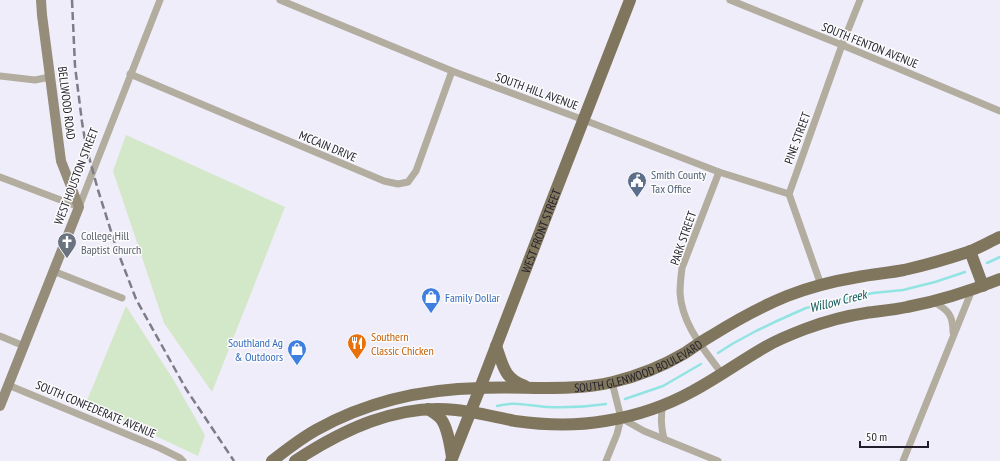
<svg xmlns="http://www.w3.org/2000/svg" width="1000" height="461" font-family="'PT Sans Narrow',sans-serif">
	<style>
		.green { fill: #d3e8c8 }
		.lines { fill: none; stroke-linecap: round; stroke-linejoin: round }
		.stream { stroke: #92e4e3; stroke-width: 2.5 }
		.street { stroke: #b3ada0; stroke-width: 7 }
		.secondary { stroke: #958d79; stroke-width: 10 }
		.primary { stroke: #80765e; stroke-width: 12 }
		.rail { stroke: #7e7c88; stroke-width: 2.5; stroke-dasharray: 8 4; stroke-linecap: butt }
		.labels { text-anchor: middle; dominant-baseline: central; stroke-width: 3; stroke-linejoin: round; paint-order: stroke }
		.street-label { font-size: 12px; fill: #201e2a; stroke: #fcfcfc }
		.service-label { font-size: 12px; fill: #4e5e75; stroke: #fcfcfc; text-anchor: start }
		.worship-label { font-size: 12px; fill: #5b616d; stroke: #fcfcfc; text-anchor: start }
		.shop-label { font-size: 12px; fill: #366cbe; stroke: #fcfcfc; text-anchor: start }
		.food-label { font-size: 12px; fill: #c56008; stroke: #fcfcfc; text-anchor: start }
		.water-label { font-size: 13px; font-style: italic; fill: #0b5555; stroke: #fcfcfc }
	</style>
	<rect width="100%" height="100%" fill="#efedfa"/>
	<g class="green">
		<polygon points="126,135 285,207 212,392 164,323 113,171"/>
		<polygon points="126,306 173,379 205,435 198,456 86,403"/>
	</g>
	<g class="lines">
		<g class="stream">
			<polyline points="987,263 1000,257"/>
			<polyline points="718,353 732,344 756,331 779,320 806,308 873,293 903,290 935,282 965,272"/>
			<polyline points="625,399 663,386 701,364"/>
			<path d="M497,406c18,-5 31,0 50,1 20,1 39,0 59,-3"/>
		</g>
		<g class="street">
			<polyline points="280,0 452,71 584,120 719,172 789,194"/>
			<polyline points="730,0 842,45 1000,111"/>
			<polyline points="130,74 384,181 398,184 408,182 416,171 452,71"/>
			<polyline points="0,76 35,80 50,77"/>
			<path d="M719,172l-37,96c-1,8 -2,17 -2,25 2,32 24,56 42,81"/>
			<polyline points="0,177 79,207 160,0"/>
			<polyline points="53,271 122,298"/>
			<polyline points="821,285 789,194 842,45 860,0"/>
			<path d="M934,302c14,8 19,13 19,30"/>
			<polyline points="0,336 24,346"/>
			<polyline points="8,385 160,448 180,458 183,461"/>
			<path d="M663,405c-3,12 -2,22 1,34"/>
			<polyline points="621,418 644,431 718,461"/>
			<polyline points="606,461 617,434 621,418 612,382"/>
			<polyline points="903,461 972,290"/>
		</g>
		<polyline class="secondary" points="0,406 79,207 61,161 42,15 41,0"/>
		<g class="primary">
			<polyline points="970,251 983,286"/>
			<path d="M496,346c7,19 8,33 29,40"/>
			<path d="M428,409c5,3 10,6 13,10 7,9 9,27 11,38"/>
			<path id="s1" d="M272,461c14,-11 28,-22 44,-31 50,-28 108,-41 165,-42 42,-2 91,4 132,-6 25,-6 50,-16 72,-29 9,-6 17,-12 26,-17 24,-15 49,-29 76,-40 23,-9 47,-15 71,-19 15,-3 31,-4 46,-7 22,-5 43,-11 64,-18 11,-4 21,-10 32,-15"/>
			<path d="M295,461c47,-31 103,-58 161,-51 20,2 40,7 59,11 29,4 61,5 90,0 31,-5 61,-15 88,-30 26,-14 49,-31 74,-45 12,-7 25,-12 38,-17 19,-7 40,-13 61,-16 14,-2 27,-3 41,-6 32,-6 63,-16 93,-28"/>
			<path id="s2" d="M451,461l29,-73 68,-177 82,-211"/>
		</g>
		<polyline class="rail" points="72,0 75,66 82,122 86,146 98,190 116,247 136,299 186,389 234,461"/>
	</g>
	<defs>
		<symbol id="civic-pin" viewBox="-11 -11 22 30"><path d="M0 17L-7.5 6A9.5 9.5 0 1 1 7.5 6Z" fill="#5c6f8a" stroke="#fcfcfc"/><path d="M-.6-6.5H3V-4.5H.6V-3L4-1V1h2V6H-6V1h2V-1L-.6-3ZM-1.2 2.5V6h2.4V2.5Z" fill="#fff"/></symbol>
		<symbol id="church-pin" viewBox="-11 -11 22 30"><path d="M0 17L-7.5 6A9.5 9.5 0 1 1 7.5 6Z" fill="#6b7280" stroke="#fcfcfc"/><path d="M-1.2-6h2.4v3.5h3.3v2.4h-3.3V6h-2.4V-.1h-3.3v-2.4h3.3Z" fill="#fff"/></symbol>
		<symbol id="shop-pin" viewBox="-11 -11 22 30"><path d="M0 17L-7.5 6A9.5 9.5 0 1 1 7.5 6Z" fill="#3f7fe0" stroke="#fcfcfc"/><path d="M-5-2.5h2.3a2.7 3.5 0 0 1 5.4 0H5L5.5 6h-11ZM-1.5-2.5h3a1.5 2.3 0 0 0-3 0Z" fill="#fff"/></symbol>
		<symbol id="restaurant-pin" viewBox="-11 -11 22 30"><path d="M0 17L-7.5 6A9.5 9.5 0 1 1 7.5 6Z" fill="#e8710a" stroke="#fcfcfc"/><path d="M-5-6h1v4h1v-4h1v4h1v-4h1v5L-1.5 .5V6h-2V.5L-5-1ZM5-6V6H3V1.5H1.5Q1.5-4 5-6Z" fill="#fff"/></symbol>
	</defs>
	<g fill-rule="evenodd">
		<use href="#civic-pin" x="626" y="170" width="22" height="30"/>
		<use href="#church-pin" x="56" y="231" width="22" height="30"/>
		<use href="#shop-pin" x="420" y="286" width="22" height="30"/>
		<use href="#restaurant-pin" x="346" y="332" width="22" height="30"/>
		<use href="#shop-pin" x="286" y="338" width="22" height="30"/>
	</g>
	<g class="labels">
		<g class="street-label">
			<text transform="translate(870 45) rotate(22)">SOUTH FENTON AVENUE</text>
			<text transform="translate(537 91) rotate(20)">SOUTH HILL AVENUE</text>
			<text transform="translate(67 103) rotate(83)">BELLWOOD ROAD</text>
			<text transform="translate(797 138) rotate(-70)">PINE STREET</text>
			<text transform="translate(328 146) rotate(23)">MCCAIN DRIVE</text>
			<text transform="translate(76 176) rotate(-69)">WEST HOUSTON STREET</text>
			<text stroke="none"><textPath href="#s2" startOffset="247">WEST FRONT STREET</textPath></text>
			<text transform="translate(683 238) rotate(-71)">PARK STREET</text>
			<text stroke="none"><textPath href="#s1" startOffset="387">SOUTH GLENWOOD BOULEVARD</textPath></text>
			<text transform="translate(96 409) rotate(23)">SOUTH CONFEDERATE AVENUE</text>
		</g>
		<g class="service-label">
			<text x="651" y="174">Smith County<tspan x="651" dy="14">Tax Office</tspan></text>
		</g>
		<g class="worship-label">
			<text x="81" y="235">College Hill<tspan x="81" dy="14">Baptist Church</tspan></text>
		</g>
		<g class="shop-label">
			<text x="445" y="297">Family Dollar</text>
			<text x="283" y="342" text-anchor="end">Southland Ag<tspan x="283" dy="14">&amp; Outdoors</tspan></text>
		</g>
		<g class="food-label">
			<text x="371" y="336">Southern<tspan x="371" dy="14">Classic Chicken</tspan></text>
		</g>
		<g class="water-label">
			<text transform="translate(838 301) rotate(-14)">Willow Creek</text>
		</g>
	</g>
	<path d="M860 441v6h68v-6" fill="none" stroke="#201e2a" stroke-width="2"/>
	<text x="866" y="441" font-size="12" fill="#201e2a" stroke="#fcfcfc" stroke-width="3" paint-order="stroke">50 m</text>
</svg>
